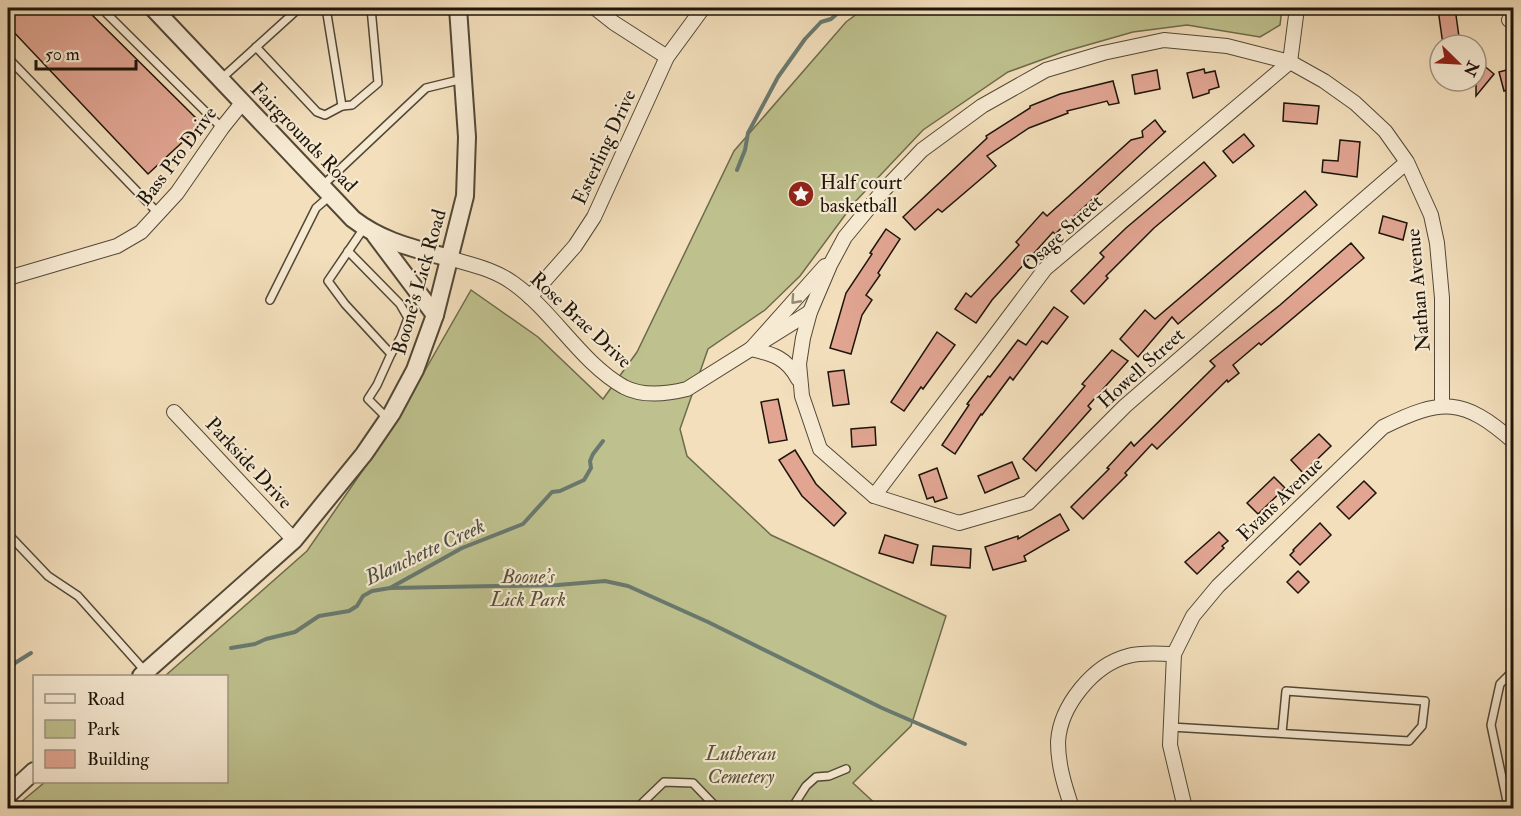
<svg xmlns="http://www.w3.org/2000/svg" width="1521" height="816" font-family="'IM FELL Double Pica',serif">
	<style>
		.green { fill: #bec18e; stroke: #6e6b4c; stroke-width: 1.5 }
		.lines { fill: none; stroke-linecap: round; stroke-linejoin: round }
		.stream { stroke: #69796f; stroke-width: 4 }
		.building { fill: #e1a592; stroke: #1d150a; stroke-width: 1.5 }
		.service-casing { stroke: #524836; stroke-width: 10 }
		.minor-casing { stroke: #524836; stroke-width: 16 }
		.tertiary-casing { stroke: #524836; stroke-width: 20 }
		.service { stroke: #f7ead3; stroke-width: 7 }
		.minor { stroke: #f7ead3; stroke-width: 14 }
		.tertiary { stroke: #f7ead3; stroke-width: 16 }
		.oneway { stroke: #958a79 }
		.labels { text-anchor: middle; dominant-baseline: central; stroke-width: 4.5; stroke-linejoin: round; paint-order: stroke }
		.street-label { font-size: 20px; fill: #1d150a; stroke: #f7ead3 }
		.poi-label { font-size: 20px; fill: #1d150a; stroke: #f7ead3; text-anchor: start }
		.park-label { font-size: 20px; font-style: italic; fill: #555138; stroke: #f7ead3 }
		.water-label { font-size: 21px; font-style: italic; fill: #494f45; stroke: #f7ead3 }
	</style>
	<rect width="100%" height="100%" fill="#f3dfbc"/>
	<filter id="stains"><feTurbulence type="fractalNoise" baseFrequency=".00333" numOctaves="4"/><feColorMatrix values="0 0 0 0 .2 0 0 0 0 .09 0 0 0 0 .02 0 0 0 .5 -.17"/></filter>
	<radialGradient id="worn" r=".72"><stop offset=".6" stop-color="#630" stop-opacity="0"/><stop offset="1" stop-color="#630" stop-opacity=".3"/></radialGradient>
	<polygon class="green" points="865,8 1282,8 1280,25 1260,37 1187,25 1133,32 1063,52 1008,72 923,130 854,203 800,276 765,310 708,349 680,429 687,456 771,535 946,616 911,726 853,783 880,808 14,808 45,782 226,782 226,676 165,676 307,551 392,428 471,290 538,337 603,399 637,352 734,151 846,22"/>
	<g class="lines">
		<g class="stream">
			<polyline points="737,170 745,150 748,133 778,77 805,39 821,22 831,19 844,8"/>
			<polyline points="390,588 558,585 605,581 628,586 708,622 882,708 965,744"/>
			<polyline points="231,648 255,644 266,639 295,632 319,616 349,611 357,606 363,596 372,591 390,588 462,548 523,524 552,492 560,491 584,480 591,468 590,461 593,454 603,441"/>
			<polyline points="8,670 15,663 31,653"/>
		</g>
	</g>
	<g class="building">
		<polygon points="8,8 85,8 202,124 148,174 8,26"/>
		<polygon points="1455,8 1460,44 1443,45 1438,9"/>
		<polygon points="1476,59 1494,74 1476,96"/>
		<polygon points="1514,68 1514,88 1504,91 1499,72"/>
		<polygon points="1204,69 1205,73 1215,71 1219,87 1209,90 1209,93 1193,98 1187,73"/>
		<polygon points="1157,70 1160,89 1135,94 1132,75"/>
		<polygon points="1113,81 1119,103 1109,105 1107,101 1067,111 1068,113 1029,128 987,156 996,166 942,212 938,209 915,230 903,217 987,138 986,136 1030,108 1030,106 1060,94"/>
		<polygon points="1284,103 1319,106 1317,124 1283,121"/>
		<polygon points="1155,120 1164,132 1166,131 1055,234 1053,232 992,300 976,323 955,309 966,293 971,297 1019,245 1016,242 1043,212 1047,216 1131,140 1143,137 1142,131"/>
		<polygon points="1244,134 1254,146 1233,163 1223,151"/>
		<polygon points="1340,140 1360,142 1357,177 1322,172 1323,160 1338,161"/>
		<polygon points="1204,162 1216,176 1154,228 1106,276 1108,278 1084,304 1071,291 1104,257 1100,253 1126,228"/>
		<polygon points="1305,191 1317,205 1178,324 1172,317 1138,357 1120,339 1145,310 1155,319"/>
		<polygon points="1383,216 1407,223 1403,240 1379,233"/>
		<polygon points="886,229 900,239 878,273 880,275 866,295 872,300 862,315 851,354 830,348 846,293 872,254 870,253"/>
		<polygon points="1351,243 1364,258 1261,345 1259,343 1233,365 1239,373 1228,382 1227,380 1157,449 1152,444 1125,473 1127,475 1083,519 1071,507 1109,469 1107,468 1131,442 1134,446 1215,366 1210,361 1280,305"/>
		<polygon points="1054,307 1068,317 1047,344 1042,341 1013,380 1010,377 982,415 981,414 955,454 942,445 969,405 967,404 988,376 990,377 1018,340 1026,345"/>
		<polygon points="937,332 955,345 923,389 921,387 904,411 891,402"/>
		<polygon points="1112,350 1128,361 1088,406 1091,409 1036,471 1023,459 1085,386 1082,384"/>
		<polygon points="844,370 849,404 833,406 828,372"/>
		<polygon points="778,399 787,440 769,443 761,402"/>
		<polygon points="875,427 876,445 852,447 851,429"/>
		<polygon points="1319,434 1331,446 1303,473 1291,460"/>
		<polygon points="795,450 816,484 846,513 834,526 802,496 779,460"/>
		<polygon points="1012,462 1019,478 985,493 978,476"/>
		<polygon points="937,468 947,498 935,502 933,497 927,499 919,475"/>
		<polygon points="1274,477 1285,488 1258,514 1247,503"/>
		<polygon points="1364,481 1376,493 1349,519 1337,507"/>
		<polygon points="1060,514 1069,530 1024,556 1026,561 993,570 985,547 1018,536 1018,539"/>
		<polygon points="1320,523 1331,535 1300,565 1290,555 1294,551 1293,550"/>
		<polygon points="1219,532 1228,541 1222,546 1224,548 1197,574 1185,562"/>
		<polygon points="885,535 918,545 913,563 879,553"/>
		<polygon points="933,546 971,549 970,568 931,565"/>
		<polygon points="1298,571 1309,582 1298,593 1287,582"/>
	</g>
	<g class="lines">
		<defs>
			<g id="service">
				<polyline points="101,8 222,128"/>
				<polyline points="323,8 327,14 342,106 352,105 378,83 371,8"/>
				<polyline points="256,47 317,112 325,115 342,106"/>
				<polyline points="8,58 158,213"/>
				<polyline points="221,79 297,10 321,8"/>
				<polyline points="322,186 426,88 463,79"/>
				<polyline points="364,228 328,281 345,304 391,354 377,385 368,399 388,419"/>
				<polyline points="348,251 400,304 408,318 401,337 391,354"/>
				<polyline points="270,300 316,208 331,195"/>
				<polyline points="8,534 48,576 78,596 145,671"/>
				<polyline points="1514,670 1500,684 1491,725 1508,806 1514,808"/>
				<path d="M1171,727c79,5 159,9 238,14l13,-15 3,-25 -139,-10 -4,42"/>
				<polyline points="637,808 664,782 693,783 717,808"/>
				<polyline points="792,808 806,786 816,777 829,776 846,769"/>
			</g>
			<g id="minor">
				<polyline points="595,8 614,23 667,57"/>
				<polyline points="1509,20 1514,17"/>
				<polyline points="1290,62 1297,8"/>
				<polyline points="1407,162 1125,406 1028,503 959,523 874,496 820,449 802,396 799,364 803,338 810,312 830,265 845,237 882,192 922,150 982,106 1046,70 1103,53 1164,40 1227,46 1290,62 1324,81 1355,103 1385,131 1407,162 1431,215 1437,243 1442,298 1442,405"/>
				<path d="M449,258c23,7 45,11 64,25 41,29 67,79 111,104 19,10 43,7 63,2l123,-77"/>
				<polyline points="8,278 117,246 141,232 177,193 222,128 242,103"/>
				<polyline points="530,297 575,246 594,217 667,57 703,8"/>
				<path d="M798,379c-11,-21 -25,-25 -47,-30l74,-83"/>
				<polyline points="174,412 294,540"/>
				<polyline points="874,496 1045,269 1290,62"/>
				<path d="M1074,808l-3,-3c-7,-21 -13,-41 -13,-63 2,-36 35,-77 70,-86 14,-4 31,-2 46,-2"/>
				<path d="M1185,808l-15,-63 4,-91 19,-38 25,-30 165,-159c59,-29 80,-30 131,15"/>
			</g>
			<g id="tertiary">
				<path d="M153,8l200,211c30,23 60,29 96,39"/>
				<polyline points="375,235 435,315"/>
				<polyline points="141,676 294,540 364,454 392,413 415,370 435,315 465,196 467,137 458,8"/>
				<polyline points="8,795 34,771"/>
			</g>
		</defs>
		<use href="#service" class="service-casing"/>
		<use href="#minor" class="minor-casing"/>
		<use href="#tertiary" class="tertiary-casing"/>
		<use href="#service" class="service"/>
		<use href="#minor" class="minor"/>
		<use href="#tertiary" class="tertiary"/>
	</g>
	<defs><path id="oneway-chevron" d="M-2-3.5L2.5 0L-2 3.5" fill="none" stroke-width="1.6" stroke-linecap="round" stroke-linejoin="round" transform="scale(1.5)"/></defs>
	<use class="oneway" href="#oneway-chevron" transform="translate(795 300) rotate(132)"/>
	<defs>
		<symbol id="sight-disc" viewBox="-11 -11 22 22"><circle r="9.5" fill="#8f2418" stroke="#f7ead3"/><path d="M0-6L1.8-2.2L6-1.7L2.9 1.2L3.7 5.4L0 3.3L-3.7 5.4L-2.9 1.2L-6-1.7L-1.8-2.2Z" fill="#fff"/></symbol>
	</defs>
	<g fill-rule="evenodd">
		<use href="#sight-disc" x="786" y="179" width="30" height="30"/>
	</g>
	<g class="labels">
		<g class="street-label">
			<text transform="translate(304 137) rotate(46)">Fairgrounds Road</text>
			<text transform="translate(604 147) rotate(-65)">Esterling Drive</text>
			<text transform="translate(177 156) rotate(-53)">Bass Pro Drive</text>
			<text transform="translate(1062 233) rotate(-43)">Osage Street</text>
			<text transform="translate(419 282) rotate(-74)">Boone's Lick Road</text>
			<text transform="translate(1418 290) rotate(-95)">Nathan Avenue</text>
			<text transform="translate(581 320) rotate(43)">Rose Brae Drive</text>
			<text transform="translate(1141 368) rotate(-42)">Howell Street</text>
			<text transform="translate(249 463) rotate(47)">Parkside Drive</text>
			<text transform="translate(1280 499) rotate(-44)">Evans Avenue</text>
		</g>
		<g class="poi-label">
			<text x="820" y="182">Half court<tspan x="820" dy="23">basketball</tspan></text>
		</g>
		<g class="park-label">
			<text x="528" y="576">Boone's<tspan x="528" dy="23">Lick Park</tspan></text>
			<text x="741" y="753">Lutheran<tspan x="741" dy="23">Cemetery</tspan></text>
		</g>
		<g class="water-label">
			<text transform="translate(425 552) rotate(-25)">Blanchette Creek</text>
		</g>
	</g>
	<rect width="1521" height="816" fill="none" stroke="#f3dfbc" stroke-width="30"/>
	<rect x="9" y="9" width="1503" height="798" fill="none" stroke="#1d150a" stroke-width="3"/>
	<rect x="15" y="15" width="1491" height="786" fill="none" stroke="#1d150a" stroke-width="1.5"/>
	<rect x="33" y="675" width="195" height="108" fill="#f7ead3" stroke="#a09583" stroke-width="1.5"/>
	<rect x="45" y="694" width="30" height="9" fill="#f7ead3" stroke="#a09583" stroke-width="1.5"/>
	<text x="87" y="705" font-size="18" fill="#1d150a">Road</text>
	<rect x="45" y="720" width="30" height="18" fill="#bec18e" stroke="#a09583" stroke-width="1.5"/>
	<text x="87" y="735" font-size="18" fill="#1d150a">Park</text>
	<rect x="45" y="750" width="30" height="18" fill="#e1a592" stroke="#a09583" stroke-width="1.5"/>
	<text x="87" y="765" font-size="18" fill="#1d150a">Building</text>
	<g transform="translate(1458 63) rotate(114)"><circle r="28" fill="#f7ead3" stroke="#a09583" stroke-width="1.5"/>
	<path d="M0-4.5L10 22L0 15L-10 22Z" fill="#8f2418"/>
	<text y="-9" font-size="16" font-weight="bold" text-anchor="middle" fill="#1d150a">N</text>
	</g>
	<path d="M36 60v9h100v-9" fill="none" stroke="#1d150a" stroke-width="3"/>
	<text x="45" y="60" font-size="18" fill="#1d150a" stroke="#f7ead3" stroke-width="4.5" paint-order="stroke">50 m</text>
	<rect width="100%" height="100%" filter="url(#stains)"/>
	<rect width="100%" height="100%" fill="url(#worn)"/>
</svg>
